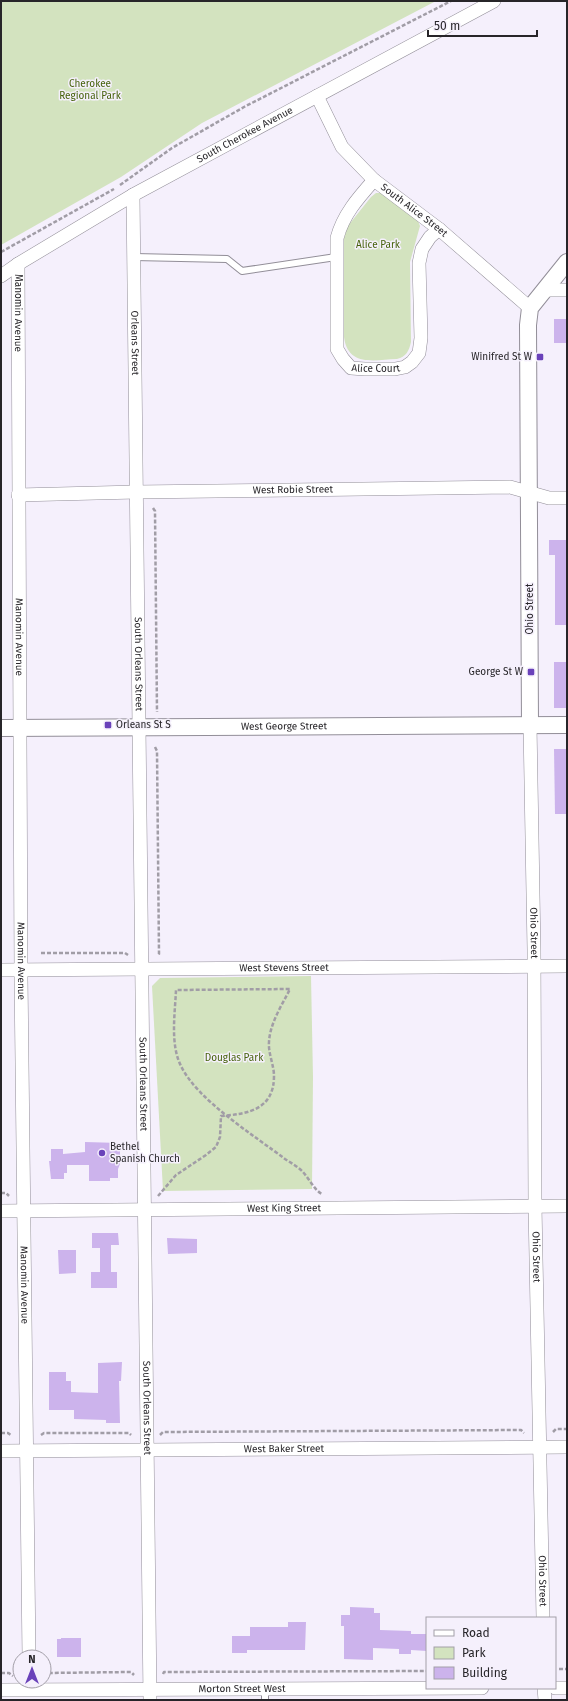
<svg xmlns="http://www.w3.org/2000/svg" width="568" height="1701" font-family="'Fira Sans',sans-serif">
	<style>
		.green { fill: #d3e3bf }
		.building { fill: #ccb3ec }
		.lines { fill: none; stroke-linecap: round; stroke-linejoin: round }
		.service-casing { stroke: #928e98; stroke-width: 8 }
		.minor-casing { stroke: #928e98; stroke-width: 14 }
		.tertiary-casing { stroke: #928e98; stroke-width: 18 }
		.path { stroke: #a19da6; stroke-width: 2.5; stroke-dasharray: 4 2; stroke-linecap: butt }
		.service { stroke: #fff; stroke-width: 6 }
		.minor { stroke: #fff; stroke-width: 13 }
		.tertiary { stroke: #fff; stroke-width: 16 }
		.poi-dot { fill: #6a42ba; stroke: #f5f0fc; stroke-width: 1.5 }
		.labels { text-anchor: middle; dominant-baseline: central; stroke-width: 3; stroke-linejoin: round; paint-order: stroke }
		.park-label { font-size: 10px; fill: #46620b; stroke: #f5f0fc }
		.street-label { font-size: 10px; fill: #272529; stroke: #f5f0fc }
		.poi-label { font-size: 10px; fill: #272529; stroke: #f5f0fc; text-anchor: end }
	</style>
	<rect width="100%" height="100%" fill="#f5f0fc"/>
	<g class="green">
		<polygon points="1,1 436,1 202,123 121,177 1,245"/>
		<path d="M376,193h7l35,28 2,5 -10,36 1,80c-2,9 -5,15 -14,17 -23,1 -49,8 -53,-22v-99l3,-11 24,-30z"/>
		<polygon points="311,976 313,1077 312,1189 163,1191 152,986 160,978"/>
	</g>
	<g class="building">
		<rect x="554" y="319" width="13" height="24"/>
		<polygon points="549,540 567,540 567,625 555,625 555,555 549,555"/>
		<rect x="554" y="662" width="13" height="46"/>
		<polygon points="554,749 567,749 567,814 555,814"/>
		<polygon points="85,1142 120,1143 120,1164 118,1169 118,1178 110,1178 110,1181 89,1181 89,1165 67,1165 67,1173 64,1173 64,1179 51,1179 49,1161 51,1161 51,1149 63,1149 63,1154 85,1152"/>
		<polygon points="92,1233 118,1233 119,1245 111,1245 111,1272 117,1272 117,1288 91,1288 91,1272 100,1272 100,1248 92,1248"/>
		<polygon points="167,1238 197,1239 197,1253 168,1254"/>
		<polygon points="58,1250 76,1250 76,1273 59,1274"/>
		<polygon points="122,1362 121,1381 119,1381 120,1423 106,1423 106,1420 74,1419 74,1410 49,1410 49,1372 66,1372 66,1381 71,1381 71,1392 98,1393 98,1363"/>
		<polygon points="350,1607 374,1608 374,1613 380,1613 380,1630 411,1631 411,1634 427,1634 427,1651 411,1650 411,1654 399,1654 399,1649 373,1648 373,1660 344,1659 344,1626 341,1626 341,1615 350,1615"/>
		<polygon points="288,1622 306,1622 305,1650 247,1650 247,1653 232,1653 232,1636 250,1636 250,1627 288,1627"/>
		<polygon points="61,1638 81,1638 81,1657 57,1657 57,1639 61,1639"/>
	</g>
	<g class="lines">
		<defs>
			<g id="service">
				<polyline points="134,257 227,259 242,271 336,257"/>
				<polyline points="265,1689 265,1700"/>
			</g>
			<g id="minor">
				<path id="s1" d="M317,96l25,51 32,33 65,49 91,79"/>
				<path id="s2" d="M374,180c-16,18 -31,35 -37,58v111l6,10 8,9 14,1h30l10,-2 7,-5 7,-9 2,-15 -2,-75 3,-14 8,-12 9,-8"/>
				<path id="s3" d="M133,195l17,1505"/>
				<path id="s4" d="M18,264c0,464 4,929 11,1393"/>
				<path id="s5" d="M1,276l17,-12 115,-69 361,-194"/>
				<polyline points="545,290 567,290"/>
				<path id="s6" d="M18,495l118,-3 374,-5 39,11h18"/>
				<path id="s7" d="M530,725l4,225 1,256 8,412"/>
				<path id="s8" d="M1,970l566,-4"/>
				<path id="s9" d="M1,1211l566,-5"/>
				<path id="s10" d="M1,1451l566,-4"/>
				<polyline points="544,1688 545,1700"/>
				<polyline points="555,1688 567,1688"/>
				<path id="s11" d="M1,1690l481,-2"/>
			</g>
			<g id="tertiary">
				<polyline points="530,725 528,325 530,308 567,262"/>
				<path id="s12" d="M1,728l566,-3"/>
			</g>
		</defs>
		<use href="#service" class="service-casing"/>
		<use href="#minor" class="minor-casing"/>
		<use href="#tertiary" class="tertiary-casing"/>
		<g class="path">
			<polyline points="120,185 172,148 244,107 451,1"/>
			<polyline points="1,252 114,189"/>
			<polyline points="153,508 155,511 157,712"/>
			<polyline points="155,747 157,751 159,954 158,956"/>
			<polyline points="41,953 125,953 128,955"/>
			<polyline points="1,1193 6,1193 9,1196"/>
			<path d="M158,1196l18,-21 30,-20 10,-8 4,-10 1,-21c28,-2 53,-7 53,-40 0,-11 -6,-23 -5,-34 1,-19 13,-37 21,-53l-114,1c-1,24 -6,54 5,76 16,34 74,70 104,93 6,4 12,7 17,12 7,7 12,19 20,23"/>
			<polyline points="553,1432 556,1429 567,1429"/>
			<polyline points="1,1433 8,1433 12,1436"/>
			<polyline points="41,1435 44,1433 129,1433 131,1435"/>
			<polyline points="160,1435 163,1432 521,1430 524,1433"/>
			<polyline points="559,1669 567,1669"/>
			<polyline points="1,1673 9,1673 13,1676"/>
			<polyline points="163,1674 164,1672 427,1671"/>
			<polyline points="44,1675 45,1673 131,1672 134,1675"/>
		</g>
		<use href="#service" class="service"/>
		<use href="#minor" class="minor"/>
		<use href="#tertiary" class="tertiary"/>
	</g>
	<g class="poi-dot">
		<rect x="536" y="353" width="8" height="8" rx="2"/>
		<rect x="527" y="668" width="8" height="8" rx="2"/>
		<rect x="104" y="721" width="8" height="8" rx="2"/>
		<circle cx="102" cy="1153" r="4"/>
	</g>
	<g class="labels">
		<g class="park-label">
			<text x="90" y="84">Cherokee<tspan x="90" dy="12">Regional Park</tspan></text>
			<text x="378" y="245">Alice Park</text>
			<text x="234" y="1058">Douglas Park</text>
		</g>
		<g class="street-label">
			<text stroke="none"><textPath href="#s5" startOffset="282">South Cherokee Avenue</textPath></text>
			<text stroke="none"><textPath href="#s1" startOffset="153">South Alice Street</textPath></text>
			<text stroke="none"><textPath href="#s4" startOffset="49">Manomin Avenue</textPath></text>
			<text stroke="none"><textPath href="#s3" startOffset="148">Orleans Street</textPath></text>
			<text stroke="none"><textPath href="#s2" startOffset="229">Alice Court</textPath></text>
			<text stroke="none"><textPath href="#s6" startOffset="275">West Robie Street</textPath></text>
			<text transform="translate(530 609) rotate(-90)">Ohio Street</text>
			<text stroke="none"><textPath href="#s4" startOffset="373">Manomin Avenue</textPath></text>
			<text stroke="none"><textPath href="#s3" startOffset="469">South Orleans Street</textPath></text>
			<text stroke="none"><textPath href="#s12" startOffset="283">West George Street</textPath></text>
			<text stroke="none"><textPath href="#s7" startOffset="208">Ohio Street</textPath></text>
			<text stroke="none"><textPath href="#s4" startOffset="697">Manomin Avenue</textPath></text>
			<text stroke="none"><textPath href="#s8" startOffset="283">West Stevens Street</textPath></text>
			<text stroke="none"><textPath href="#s3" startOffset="889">South Orleans Street</textPath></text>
			<text stroke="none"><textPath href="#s9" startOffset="283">West King Street</textPath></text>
			<text stroke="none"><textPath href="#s7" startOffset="532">Ohio Street</textPath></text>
			<text stroke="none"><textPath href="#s4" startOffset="1021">Manomin Avenue</textPath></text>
			<text stroke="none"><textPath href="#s3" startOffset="1213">South Orleans Street</textPath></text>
			<text stroke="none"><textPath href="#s10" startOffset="283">West Baker Street</textPath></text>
			<text stroke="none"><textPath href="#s7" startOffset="856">Ohio Street</textPath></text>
			<text stroke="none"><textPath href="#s11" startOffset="241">Morton Street West</textPath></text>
		</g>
		<g class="poi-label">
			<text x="532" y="357">Winifred St W</text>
			<text x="523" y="672">George St W</text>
			<text x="116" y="725" text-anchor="start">Orleans St S</text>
			<text x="110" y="1147" text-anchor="start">Bethel<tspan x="110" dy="12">Spanish Church</tspan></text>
		</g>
	</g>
	<rect width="568" height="1701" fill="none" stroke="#272529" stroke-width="4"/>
	<rect x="426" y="1617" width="130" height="72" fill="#f5f0fc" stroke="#a39fa8"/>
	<rect x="434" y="1630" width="20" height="6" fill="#ffffff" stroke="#a39fa8"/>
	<text x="462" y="1637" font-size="12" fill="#272529">Road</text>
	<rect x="434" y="1647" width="20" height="12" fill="#d3e3bf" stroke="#a39fa8"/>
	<text x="462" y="1657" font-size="12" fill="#272529">Park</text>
	<rect x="434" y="1667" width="20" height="12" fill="#ccb3ec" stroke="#a39fa8"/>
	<text x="462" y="1677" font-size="12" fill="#272529">Building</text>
	<g transform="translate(32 1669)"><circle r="19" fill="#f5f0fc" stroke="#a39fa8"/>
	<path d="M0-3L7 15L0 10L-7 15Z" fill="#6a42ba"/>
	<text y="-6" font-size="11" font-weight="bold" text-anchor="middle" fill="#272529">N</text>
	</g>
	<path d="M428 30v6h109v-6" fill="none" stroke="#272529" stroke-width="2"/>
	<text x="434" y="30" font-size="12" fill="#272529" stroke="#f5f0fc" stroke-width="3" paint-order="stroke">50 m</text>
</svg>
